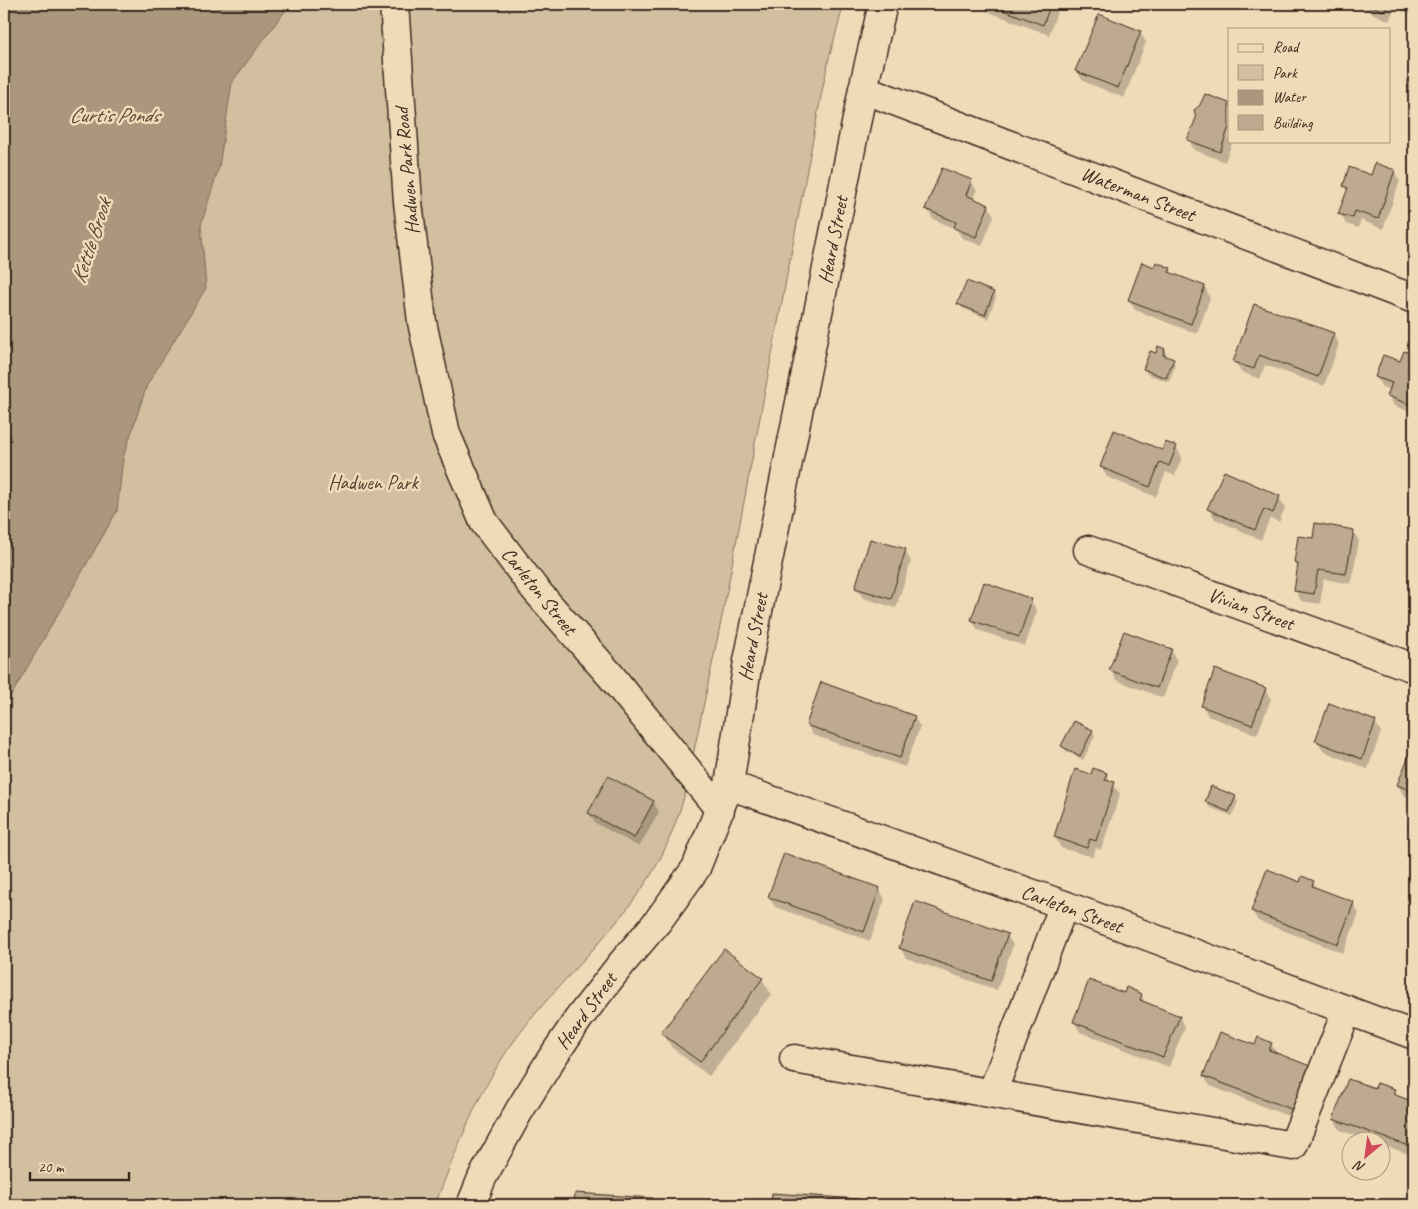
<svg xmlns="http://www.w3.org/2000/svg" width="1418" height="1209" font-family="Caveat,sans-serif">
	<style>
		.green { fill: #d2bfa0; stroke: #86745f }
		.water { fill: #ab977e; stroke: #7e6b58 }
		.shadow { fill: #0003 }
		.building { fill: #beaa8e; stroke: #3b2a1e }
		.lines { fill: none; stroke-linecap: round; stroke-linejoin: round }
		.minor-casing { stroke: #3b2a1e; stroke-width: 31 }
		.minor { stroke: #f0dbb9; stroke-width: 28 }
		.labels { text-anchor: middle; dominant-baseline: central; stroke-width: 5; stroke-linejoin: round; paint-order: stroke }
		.street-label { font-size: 20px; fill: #3b2a1e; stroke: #f0dbb9 }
		.park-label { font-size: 20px; fill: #524032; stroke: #f0dbb9 }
		.water-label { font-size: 21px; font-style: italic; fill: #574536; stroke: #f0dbb9 }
	</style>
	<rect width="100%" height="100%" fill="#f0dbb9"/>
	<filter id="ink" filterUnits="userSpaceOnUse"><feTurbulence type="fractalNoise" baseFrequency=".02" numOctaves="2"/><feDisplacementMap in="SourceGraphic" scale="10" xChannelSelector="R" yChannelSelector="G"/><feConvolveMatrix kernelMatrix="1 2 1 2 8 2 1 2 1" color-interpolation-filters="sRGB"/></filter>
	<g filter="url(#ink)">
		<path class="green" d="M4,4h840l-15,54 -6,28 -100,526 -38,182c-10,33 -22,65 -42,93 -38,56 -90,100 -129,154 -36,50 -57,107 -79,164h-431v-847l6,-3z"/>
		<polygon class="water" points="4,4 286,4 288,7 232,82 219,167 201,225 206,288 147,385 123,458 117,511 4,708 4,320 8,311 4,260"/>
		<g class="shadow">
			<polygon points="981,4 1060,4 1049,35 984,10"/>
			<polygon points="1361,4 1414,4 1414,15 1395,7 1389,21 1365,10"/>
			<polygon points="1140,32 1146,42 1124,98 1083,81 1077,71"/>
			<polygon points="1206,95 1229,104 1229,141 1233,141 1225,162 1194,150 1189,140"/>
			<polygon points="1394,171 1400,181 1383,229 1361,220 1358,228 1346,224 1340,213 1347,192 1344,186"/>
			<polygon points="971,181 977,191 973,199 989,206 994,216 982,246 962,238 956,229 933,219 927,209"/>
			<polygon points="1155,268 1170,269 1174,276 1205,287 1210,298 1197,334 1135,310 1129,300"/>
			<polygon points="994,293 996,297 988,319 962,308 959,304"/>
			<polygon points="1333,334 1339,344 1324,386 1265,365 1260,379 1241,372 1235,362"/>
			<polygon points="1164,350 1167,355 1166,358 1173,360 1175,365 1169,382 1147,374 1144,369 1156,354"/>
			<polygon points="1405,353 1414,357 1414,413 1394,406 1389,396 1391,390 1382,387 1376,377 1401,363"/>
			<polygon points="1176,447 1182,457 1175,476 1166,472 1156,497 1107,477 1101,466"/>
			<polygon points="1279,497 1285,508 1279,522 1270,518 1261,540 1215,519 1209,509"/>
			<polygon points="1353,531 1359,541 1351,584 1324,579 1320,604 1301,601 1295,590 1299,570 1295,563 1314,540"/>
			<polygon points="905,551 911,561 896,608 863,598 857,588"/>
			<polygon points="1031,601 1037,611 1025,646 978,630 972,620"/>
			<polygon points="1171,650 1177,661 1163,698 1116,680 1110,669"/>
			<polygon points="1265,689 1271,699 1257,735 1208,716 1203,706"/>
			<polygon points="914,717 920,727 905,767 813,735 807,725"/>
			<polygon points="1375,722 1381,732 1368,769 1323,751 1317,741"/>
			<polygon points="1092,731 1095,736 1083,760 1066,751 1063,746"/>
			<polygon points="1413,749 1414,750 1414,799 1404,796 1398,785"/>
			<polygon points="1106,774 1120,794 1101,850 1096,848 1093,857 1061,848 1055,837 1092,776"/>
			<polygon points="1235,797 1238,802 1232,816 1209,807 1206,802"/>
			<polygon points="653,801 659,812 639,847 595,823 589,813"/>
			<polygon points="1313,882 1317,890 1353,903 1359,914 1343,953 1258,921 1252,911 1301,884"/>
			<polygon points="879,889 885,899 870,941 775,907 769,897"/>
			<polygon points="1007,935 1013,945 997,990 906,958 900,948"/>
			<polygon points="762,979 771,994 709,1076 672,1048 663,1033"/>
			<polygon points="1124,995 1141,995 1146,1004 1179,1017 1185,1027 1169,1067 1080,1032 1074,1021"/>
			<polygon points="1271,1044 1277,1054 1299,1120 1210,1086 1204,1076 1256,1047"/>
			<polygon points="1376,1090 1394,1090 1398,1098 1414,1103 1414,1156 1380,1144 1380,1142 1374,1142 1340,1130 1334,1119"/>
			<polygon points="576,1194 653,1199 656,1205 576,1205"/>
			<polygon points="773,1194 857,1200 860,1205 772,1205"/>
		</g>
		<g class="building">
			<polygon points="987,4 1051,4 1043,25"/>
			<polygon points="1366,4 1387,4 1384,11"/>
			<polygon points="1099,14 1141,31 1118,88 1075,71"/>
			<polygon points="1205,94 1229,103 1229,127 1220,152 1187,140 1196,118 1194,110 1200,105"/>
			<polygon points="1375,163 1395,170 1378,219 1355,211 1353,218 1338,214 1348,188 1343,186 1349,167 1371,175"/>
			<polygon points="942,168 972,180 966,195 989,205 976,237 954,228 956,222 925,209"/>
			<polygon points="1142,262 1154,267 1156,262 1171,268 1169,272 1205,286 1191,324 1128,300"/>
			<polygon points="967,281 994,292 985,315 957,304"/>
			<polygon points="1254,304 1334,333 1318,377 1259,355 1254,369 1233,362"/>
			<polygon points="1158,346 1165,349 1163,355 1174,359 1166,378 1143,369 1150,351 1156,353"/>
			<polygon points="1404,351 1414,355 1414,406 1387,396 1392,383 1375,377 1383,355 1400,361"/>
			<polygon points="1114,430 1162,450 1165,442 1177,446 1169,466 1160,462 1150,487 1100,467"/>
			<polygon points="1224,471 1280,496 1273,513 1264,509 1255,530 1207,509"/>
			<polygon points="1315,523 1354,530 1346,574 1318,570 1314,594 1294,591 1298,564 1294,563 1298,536 1313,538"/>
			<polygon points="870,539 906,549 891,599 855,588"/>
			<polygon points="984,582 1032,599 1019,637 971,620"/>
			<polygon points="1124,631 1172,649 1157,688 1109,670"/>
			<polygon points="1215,669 1266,688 1252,725 1201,706"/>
			<polygon points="821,682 915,716 900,758 806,725"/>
			<polygon points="1329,703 1376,721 1362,759 1315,741"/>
			<polygon points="1074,721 1093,730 1080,756 1061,746"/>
			<polygon points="1412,748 1414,749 1414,792 1397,785"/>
			<polygon points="1093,768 1107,773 1105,780 1115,782 1096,841 1090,839 1087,848 1054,837 1075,769 1091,774"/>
			<polygon points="608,776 654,801 634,838 588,813"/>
			<polygon points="1211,786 1236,796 1229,812 1205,802"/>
			<polygon points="784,853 880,888 864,932 768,897"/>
			<polygon points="1267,869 1300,882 1302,876 1314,881 1312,886 1354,902 1338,944 1251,911"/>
			<polygon points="915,901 1008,934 991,981 899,948"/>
			<polygon points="724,949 763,978 700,1062 661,1033"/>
			<polygon points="1089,980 1124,993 1126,987 1142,994 1140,1000 1180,1016 1163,1057 1073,1022"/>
			<polygon points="1220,1032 1255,1045 1258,1037 1272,1043 1269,1050 1310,1066 1294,1110 1203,1076"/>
			<polygon points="1348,1079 1375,1088 1377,1083 1395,1089 1393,1094 1414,1102 1414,1148 1333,1119"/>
			<polygon points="575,1193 653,1198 653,1205 574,1205"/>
			<polygon points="772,1193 858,1199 857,1205 771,1205"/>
		</g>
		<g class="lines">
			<defs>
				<g id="minor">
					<polyline points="394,4 408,202 422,322 446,434 484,522 534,588 611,676 720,810"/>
					<polyline points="863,89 1414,299"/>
					<polyline points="1088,550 1414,668"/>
					<polyline points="729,785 1064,905 1414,1035"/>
					<polyline points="794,1059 1293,1146 1347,1010"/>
					<polyline points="992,1093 1064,905"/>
					<polyline points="471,1205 482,1178 519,1111 550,1061 579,1018 622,963 658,921 696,868 729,785 748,661 863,89 883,4"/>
				</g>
			</defs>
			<use href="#minor" class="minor-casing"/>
			<use href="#minor" class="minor"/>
		</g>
	</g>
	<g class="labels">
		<g class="street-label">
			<text transform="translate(407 171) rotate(-95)">Hadwen Park Road</text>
			<text transform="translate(1138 194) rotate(21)">Waterman Street</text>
			<text transform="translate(833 240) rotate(-79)">Heard Street</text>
			<text transform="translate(539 591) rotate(51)">Carleton Street</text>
			<text transform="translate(1251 609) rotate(20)">Vivian Street</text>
			<text transform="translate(753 637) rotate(-79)">Heard Street</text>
			<text transform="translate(1072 909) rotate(20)">Carleton Street</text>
			<text transform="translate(586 1011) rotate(-54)">Heard Street</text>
		</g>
		<g class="park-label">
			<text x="373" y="482">Hadwen Park</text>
		</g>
		<g class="water-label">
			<text x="114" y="115">Curtis Ponds</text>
			<text transform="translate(91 241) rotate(-72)">Kettle Brook</text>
		</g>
	</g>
	<rect width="1418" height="1209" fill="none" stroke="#f0dbb9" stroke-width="20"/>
	<rect x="10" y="10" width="1398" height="1189" fill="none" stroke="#3b2a1e" stroke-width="2" filter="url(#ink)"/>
	<rect x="1228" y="28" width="162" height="115" fill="#f0dbb9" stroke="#a8947b"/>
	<rect x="1238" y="44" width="25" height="8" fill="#f0dbb9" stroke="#a8947b"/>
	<text x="1273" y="52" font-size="15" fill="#3b2a1e">Road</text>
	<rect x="1238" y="65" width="25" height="15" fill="#d2bfa0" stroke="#a8947b"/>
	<text x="1273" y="78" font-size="15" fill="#3b2a1e">Park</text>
	<rect x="1238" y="90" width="25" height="15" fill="#ab977e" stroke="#a8947b"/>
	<text x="1273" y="102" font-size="15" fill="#3b2a1e">Water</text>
	<rect x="1238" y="115" width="25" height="15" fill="#beaa8e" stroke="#a8947b"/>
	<text x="1273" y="128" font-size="15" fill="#3b2a1e">Building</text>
	<g transform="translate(1366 1156) rotate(209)"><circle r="24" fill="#f0dbb9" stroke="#a8947b"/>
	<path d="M0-4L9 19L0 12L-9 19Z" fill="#d1495b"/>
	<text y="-8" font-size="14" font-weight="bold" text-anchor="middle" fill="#3b2a1e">N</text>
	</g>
	<path d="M30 1172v8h99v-8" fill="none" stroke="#3b2a1e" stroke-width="2.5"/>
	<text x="38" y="1172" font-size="15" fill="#3b2a1e" stroke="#f0dbb9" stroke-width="4" paint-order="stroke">20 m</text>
</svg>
